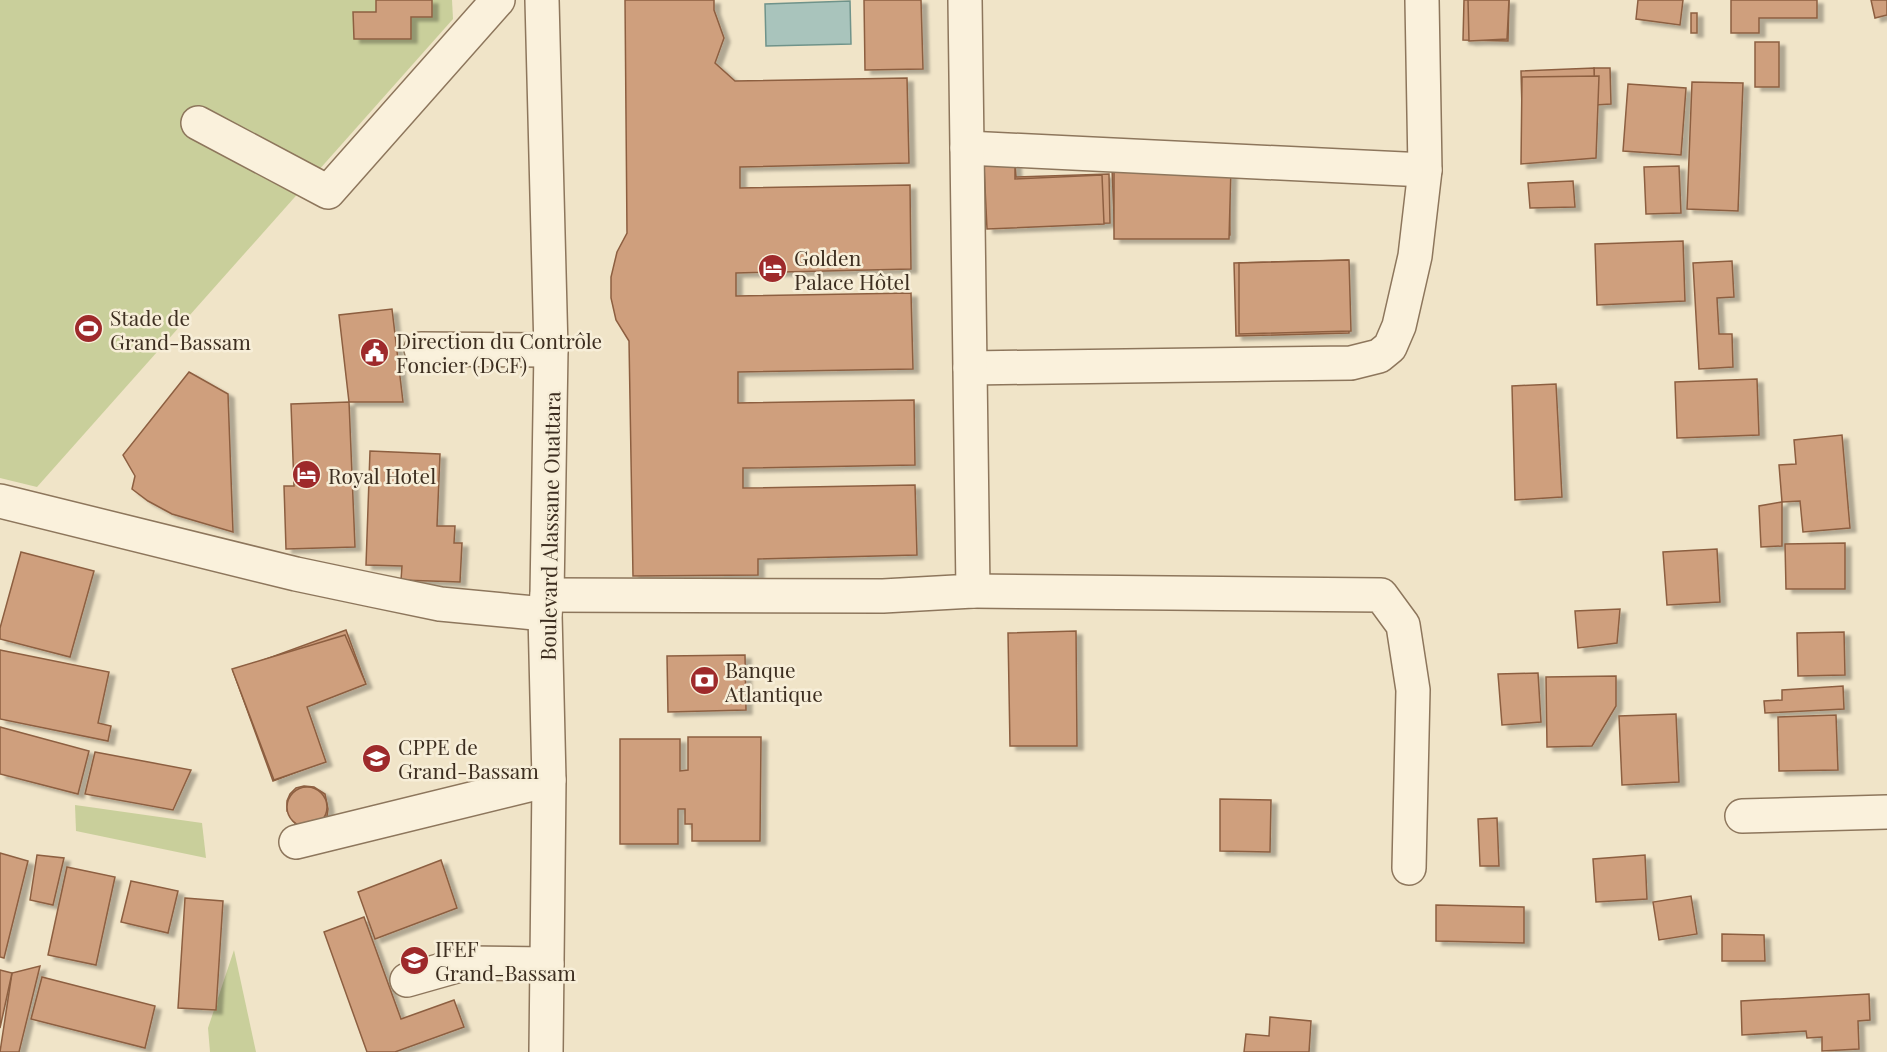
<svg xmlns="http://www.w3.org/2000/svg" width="1887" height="1052" font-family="'Playfair Display',serif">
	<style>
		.green { fill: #c9cf9b }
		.water { fill: #a9c4bc; stroke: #6f938a; stroke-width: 1.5 }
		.building { fill: #cf9f7d; stroke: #8d5f41; stroke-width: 1.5; filter: url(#shadow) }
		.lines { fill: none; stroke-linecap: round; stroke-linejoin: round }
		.minor-casing { stroke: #8d765c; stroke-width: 36 }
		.minor { stroke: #faf1dc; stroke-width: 33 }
		.labels { text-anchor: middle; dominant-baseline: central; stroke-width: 5; stroke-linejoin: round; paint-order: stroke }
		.poi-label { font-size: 21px; fill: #3d2e20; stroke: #f7eed8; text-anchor: start }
		.street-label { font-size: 21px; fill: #3d2e20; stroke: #f7eed8 }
	</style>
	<defs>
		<filter id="shadow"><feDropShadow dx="6" dy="4" stdDeviation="1.5" flood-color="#0004"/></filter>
	</defs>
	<rect width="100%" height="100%" fill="#f0e4c8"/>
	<g class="green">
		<polygon points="0,0 452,0 453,19 37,487 0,478"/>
		<polygon points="75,805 202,823 206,858 76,831"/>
		<polygon points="234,950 256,1052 210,1052 208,1028"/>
	</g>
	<polygon class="water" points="850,1 851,44 766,46 765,4"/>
	<g class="building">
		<polygon points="376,0 432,0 432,17 411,17 411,39 354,39 353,12 376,12"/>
		<polygon points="625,0 714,0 714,10 724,38 715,63 735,81 907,78 909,163 740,167 740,188 910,185 911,269 736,273 736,296 911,293 913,369 738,372 738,403 914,400 915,465 743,468 743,488 915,485 917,555 758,559 758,575 633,576 629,341 616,320 611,298 611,277 617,252 627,233"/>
		<polygon points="864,0 921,0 923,69 865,70"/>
		<polygon points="1464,0 1509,0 1508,41 1463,40"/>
		<polygon points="1468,0 1509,0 1507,39 1469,41"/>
		<polygon points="1638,0 1683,0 1680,25 1636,19"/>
		<polygon points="1731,0 1817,0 1817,18 1759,18 1759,33 1731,33"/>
		<polygon points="1871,0 1887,0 1887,15 1875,18"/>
		<rect x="1691" y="13" width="6" height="20"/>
		<rect x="1755" y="42" width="24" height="45"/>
		<polygon points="1594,68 1610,68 1611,104 1595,105"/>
		<polygon points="1594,68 1596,148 1523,150 1521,71"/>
		<polygon points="1599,76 1596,158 1521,164 1522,77"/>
		<polygon points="1692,82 1743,83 1738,211 1687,209"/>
		<polygon points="1628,84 1686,88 1681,155 1623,151"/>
		<polygon points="1015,163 1016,177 1109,174 1110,223 988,225 984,164"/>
		<polygon points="1015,165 1015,179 1102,175 1104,224 987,229 984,166"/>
		<polygon points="1229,166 1230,235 1115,238 1112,169"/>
		<polygon points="1679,166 1681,213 1646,214 1644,167"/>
		<polygon points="1114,168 1231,168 1229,239 1114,239"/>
		<polygon points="1573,181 1575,207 1530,208 1528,183"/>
		<polygon points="1683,241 1685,301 1597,305 1595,244"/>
		<polygon points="1348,260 1349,333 1236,336 1234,263"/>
		<polygon points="1349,260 1351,331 1239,334 1239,263"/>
		<polygon points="1732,261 1734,297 1717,298 1719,334 1732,334 1733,367 1699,369 1693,263"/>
		<polygon points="392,309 403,402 349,402 339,315"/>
		<polygon points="189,372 228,394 233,532 172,514 148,501 132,489 135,476 123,455"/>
		<polygon points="1757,379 1759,435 1677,438 1675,382"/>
		<polygon points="1556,384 1562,497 1515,500 1512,386"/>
		<polygon points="349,402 355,547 286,549 284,486 294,486 291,404"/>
		<polygon points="1842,435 1850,528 1803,532 1800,501 1782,502 1779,465 1796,464 1794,440"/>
		<polygon points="370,451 440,454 437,526 455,526 454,543 462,543 460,582 401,580 402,566 366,565"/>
		<polygon points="1782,502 1782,546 1761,547 1759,506"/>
		<polygon points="1845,543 1845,589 1786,589 1785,544"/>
		<polygon points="1717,549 1720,602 1667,605 1663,552"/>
		<polygon points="21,552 94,571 70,657 0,639 0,628"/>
		<polygon points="1620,609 1617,643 1578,648 1575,611"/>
		<polygon points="346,630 365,682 304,704 325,761 273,781 233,671"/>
		<polygon points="1076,631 1077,746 1010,746 1008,633"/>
		<polygon points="1844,632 1845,675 1798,676 1797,633"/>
		<polygon points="345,635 366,684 307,707 326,762 274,780 232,669"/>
		<polygon points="0,650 109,672 98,723 111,726 108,741 0,719"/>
		<polygon points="745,655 746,710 668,712 667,656"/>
		<polygon points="1538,673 1541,722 1502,725 1498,674"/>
		<polygon points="1616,676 1616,706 1592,746 1547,747 1546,677"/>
		<polygon points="1843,686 1844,709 1765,713 1764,701 1782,700 1782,690"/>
		<polygon points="1676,714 1679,782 1622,785 1619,716"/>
		<polygon points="1836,715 1838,770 1779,771 1778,717"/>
		<polygon points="0,727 89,751 78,794 0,774"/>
		<polygon points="688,737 761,737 760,841 692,841 692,824 685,824 685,809 678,809 678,844 620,844 620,739 680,739 680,771 688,770"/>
		<polygon points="95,752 191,770 173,810 85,794"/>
		<polygon points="304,786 314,787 325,794 328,809 327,816 324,821 297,826 287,811 287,801 290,794 296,788"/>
		<circle cx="307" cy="807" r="20"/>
		<polygon points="1220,799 1271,800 1270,852 1220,851"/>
		<polygon points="1497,818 1499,866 1480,866 1478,819"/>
		<polygon points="0,853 28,861 4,958 0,957"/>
		<polygon points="37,855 64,858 53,905 30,900"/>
		<polygon points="1645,855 1647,899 1596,902 1593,859"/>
		<polygon points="441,860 457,908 375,939 358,892"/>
		<polygon points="67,867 115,877 96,965 48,955"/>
		<polygon points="131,881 178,891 168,933 121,922"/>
		<polygon points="1691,896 1697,934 1659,940 1653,902"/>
		<polygon points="185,898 223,901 216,1010 178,1008"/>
		<polygon points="1436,905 1524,907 1524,943 1436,941"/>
		<polygon points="364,917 401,1019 454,1000 464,1027 395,1052 367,1052 324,932"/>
		<polygon points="1722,934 1764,935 1765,961 1722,961"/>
		<polygon points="40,966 19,1052 0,1052 12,973"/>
		<polygon points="0,970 12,973 0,1028"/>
		<polygon points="42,977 155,1006 145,1048 31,1019"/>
		<polygon points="1869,994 1870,1020 1858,1021 1859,1049 1822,1051 1822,1037 1807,1038 1806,1031 1742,1035 1741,1001"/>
		<polygon points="1270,1017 1311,1021 1309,1052 1244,1052 1246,1034 1269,1036"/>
	</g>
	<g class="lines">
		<defs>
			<g id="minor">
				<polyline points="542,0 551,350 547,595 545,614 549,780 546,1052"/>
				<polyline points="198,123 328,192 498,0"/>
				<polyline points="967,148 1425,170"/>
				<polyline points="421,349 551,350"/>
				<polyline points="970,368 1351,363 1379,356 1390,347 1399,326 1415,256 1425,170 1422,0"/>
				<polyline points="0,501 296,574 372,590 440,604 545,614"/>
				<polyline points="973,591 1381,595 1403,625 1413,690 1409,868"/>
				<polyline points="547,595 883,596 973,591 965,0"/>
				<polyline points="1742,816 1887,812"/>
				<polyline points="296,842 549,780"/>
				<polyline points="407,980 467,963 547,964"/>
			</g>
		</defs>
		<use href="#minor" class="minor-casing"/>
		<use href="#minor" class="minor"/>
	</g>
	<defs>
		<symbol id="hotel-disc" viewBox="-11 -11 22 22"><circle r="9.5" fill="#9e2a2b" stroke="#f7eed8"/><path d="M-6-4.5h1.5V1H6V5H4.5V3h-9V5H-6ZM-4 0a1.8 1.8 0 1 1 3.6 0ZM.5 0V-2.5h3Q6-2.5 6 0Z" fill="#fff"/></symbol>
		<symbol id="stadium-disc" viewBox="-11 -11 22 22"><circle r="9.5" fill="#9e2a2b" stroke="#f7eed8"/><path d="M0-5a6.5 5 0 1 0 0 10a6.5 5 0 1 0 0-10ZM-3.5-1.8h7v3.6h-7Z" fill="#fff"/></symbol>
		<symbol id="civic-disc" viewBox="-11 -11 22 22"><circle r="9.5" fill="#9e2a2b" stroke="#f7eed8"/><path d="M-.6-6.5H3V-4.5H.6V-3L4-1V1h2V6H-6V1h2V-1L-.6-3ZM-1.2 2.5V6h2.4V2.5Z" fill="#fff"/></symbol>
		<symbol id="bank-disc" viewBox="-11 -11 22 22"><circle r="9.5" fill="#9e2a2b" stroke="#f7eed8"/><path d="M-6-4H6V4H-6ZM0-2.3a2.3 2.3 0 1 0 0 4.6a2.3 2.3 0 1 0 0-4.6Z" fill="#fff"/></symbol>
		<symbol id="school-disc" viewBox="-11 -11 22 22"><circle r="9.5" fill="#9e2a2b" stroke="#f7eed8"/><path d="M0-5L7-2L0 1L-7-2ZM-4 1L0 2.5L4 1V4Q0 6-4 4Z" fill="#fff"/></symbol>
	</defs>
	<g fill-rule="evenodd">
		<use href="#hotel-disc" x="756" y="252" width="33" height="33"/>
		<use href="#stadium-disc" x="72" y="312" width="33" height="33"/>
		<use href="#civic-disc" x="358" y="336" width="33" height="33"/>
		<use href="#hotel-disc" x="290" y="458" width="33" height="33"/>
		<use href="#bank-disc" x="688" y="664" width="33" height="33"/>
		<use href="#school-disc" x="360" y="742" width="33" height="33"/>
		<use href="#school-disc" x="398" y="944" width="33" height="33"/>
	</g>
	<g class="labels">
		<g class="poi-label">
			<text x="794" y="257">Golden<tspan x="794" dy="24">Palace Hôtel</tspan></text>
			<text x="110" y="317">Stade de<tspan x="110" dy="24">Grand-Bassam</tspan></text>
			<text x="396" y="340">Direction du Contrôle<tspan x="396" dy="24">Foncier (DCF)</tspan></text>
			<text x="328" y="475">Royal Hotel</text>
			<text x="725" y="669">Banque<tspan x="725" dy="24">Atlantique</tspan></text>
			<text x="398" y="746">CPPE de<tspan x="398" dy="24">Grand-Bassam</tspan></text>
			<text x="435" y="948">IFEF<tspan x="435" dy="24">Grand-Bassam</tspan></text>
		</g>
		<g class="street-label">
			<text transform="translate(549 526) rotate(-89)">Boulevard Alassane Ouattara</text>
		</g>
	</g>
</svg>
